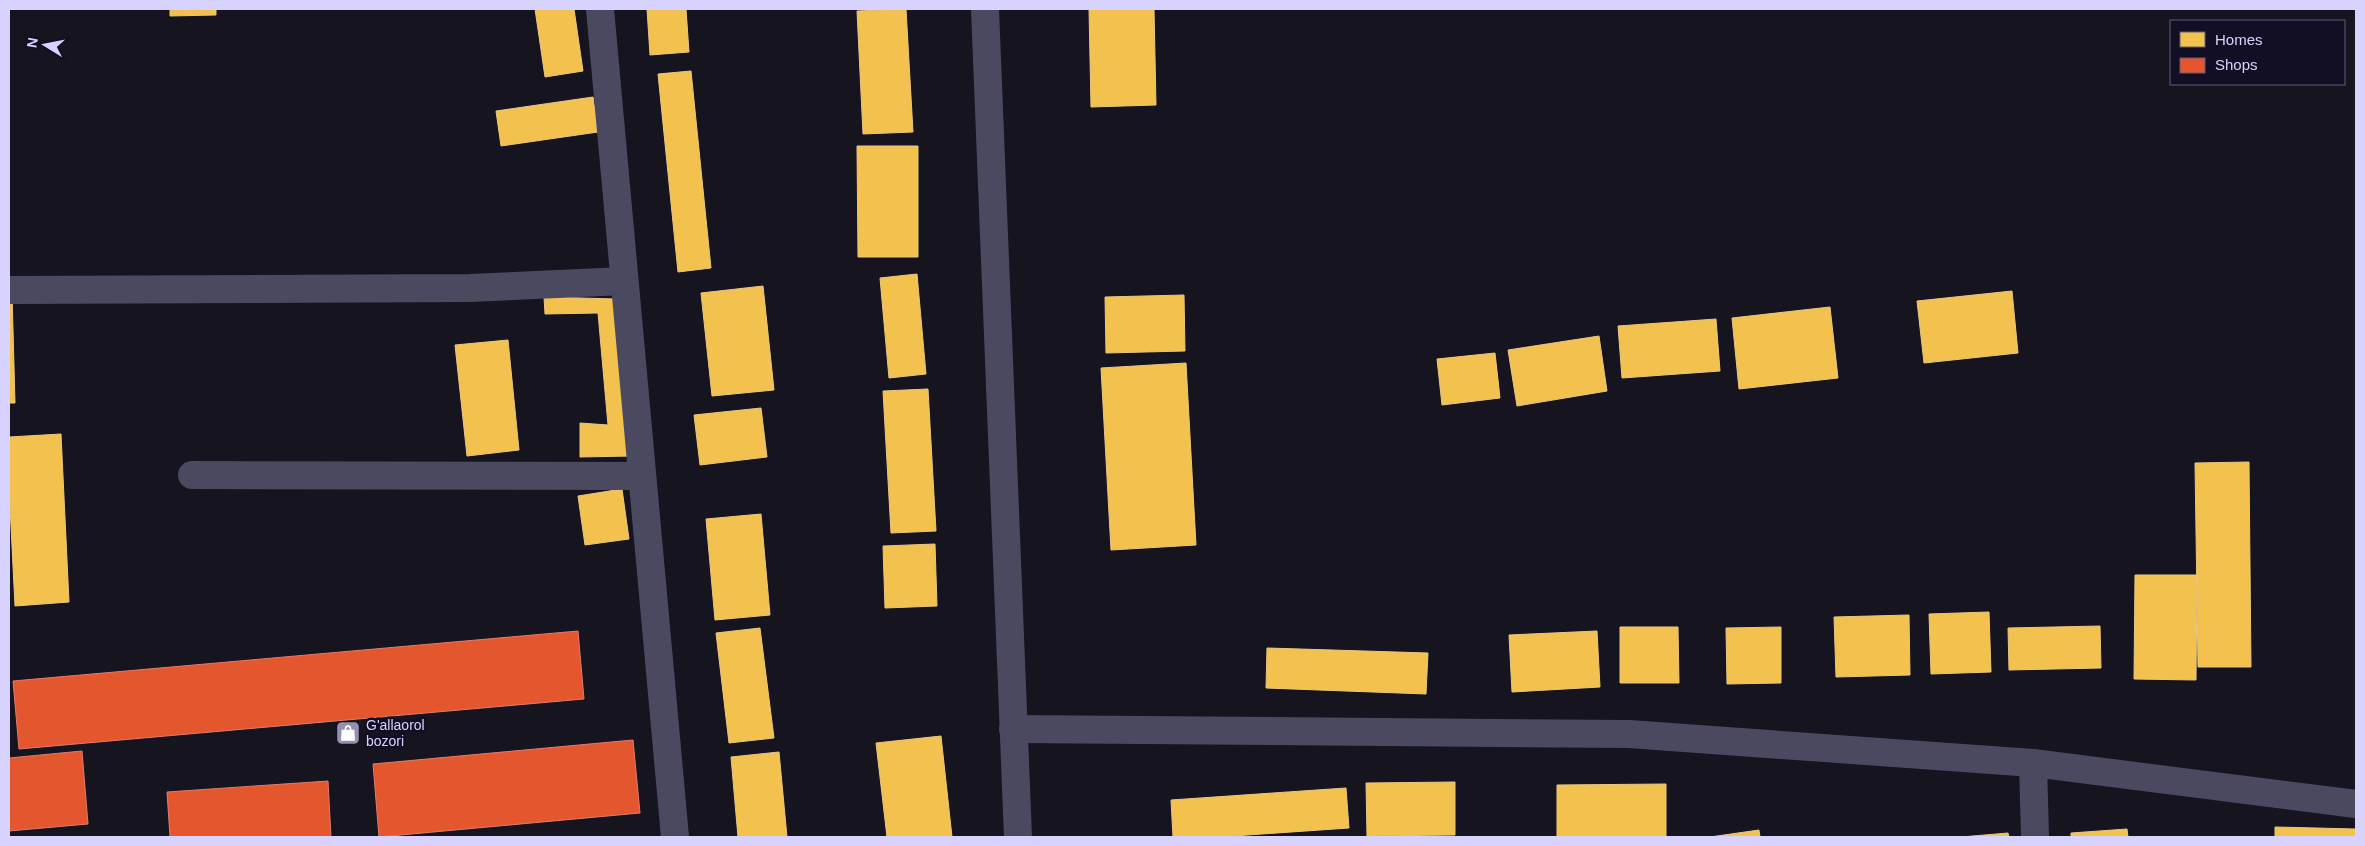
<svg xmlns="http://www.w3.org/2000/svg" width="2365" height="846" font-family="Helvetica,sans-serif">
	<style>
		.homes { fill: #f2c14e; stroke: #eac683 }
		.shops { fill: #e4572e; stroke: #e07c6c }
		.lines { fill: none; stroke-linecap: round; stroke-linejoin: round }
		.minor { stroke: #4a4960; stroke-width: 28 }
		.labels { text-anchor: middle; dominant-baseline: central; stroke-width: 5; stroke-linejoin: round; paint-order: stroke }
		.poi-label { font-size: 14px; fill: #d8d3fe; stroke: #120f24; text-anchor: start }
	</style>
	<rect width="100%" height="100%" fill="#16141f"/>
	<g class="homes">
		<polygon points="170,9 216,9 216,15 170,16"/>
		<polygon points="535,9 574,9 583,71 545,77"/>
		<polygon points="647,9 686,9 689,52 650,55"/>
		<polygon points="906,9 913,132 863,134 857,11"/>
		<polygon points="1089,9 1154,9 1156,105 1091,107"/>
		<polygon points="691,71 711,268 678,272 658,74"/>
		<polygon points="593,97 598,132 501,146 496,111"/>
		<polygon points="857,146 918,146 918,257 858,257"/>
		<polygon points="917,274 926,374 889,378 880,278"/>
		<polygon points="763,286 774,390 712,396 701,293"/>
		<polygon points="2012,291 2018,353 1924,363 1917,301"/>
		<polygon points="9,293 12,293 15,403 9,403"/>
		<polygon points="1184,295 1185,351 1106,353 1105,297"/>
		<polygon points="544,297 616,299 631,456 580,457 580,423 608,425 598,313 545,314"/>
		<polygon points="1830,307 1838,378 1739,389 1732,318"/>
		<polygon points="1716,319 1720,371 1622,378 1618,326"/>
		<polygon points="1599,336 1607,391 1517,406 1508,350"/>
		<polygon points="508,340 519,450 467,456 455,345"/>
		<polygon points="1495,353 1500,398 1442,405 1437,359"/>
		<polygon points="1186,363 1196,545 1111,550 1101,368"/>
		<polygon points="928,389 936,531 891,533 883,391"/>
		<polygon points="761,408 767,457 700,465 694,415"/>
		<polygon points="61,434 69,602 15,606 9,486 9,437"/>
		<polygon points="2249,462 2251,667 2198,667 2195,463"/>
		<polygon points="622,489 629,539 585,545 578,496"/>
		<polygon points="761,514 770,615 715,620 706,519"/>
		<polygon points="935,544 937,606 885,608 883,546"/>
		<polygon points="2135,575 2197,575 2196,680 2134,679"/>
		<polygon points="1989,612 1991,672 1931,674 1929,614"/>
		<polygon points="1909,615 1910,675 1836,677 1834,617"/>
		<polygon points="2100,626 2101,668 2009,670 2008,628"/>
		<polygon points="1620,627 1678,627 1679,683 1620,683"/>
		<polygon points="1781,627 1781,683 1727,684 1726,628"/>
		<polygon points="760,628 774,738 729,743 716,633"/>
		<polygon points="1597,631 1600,687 1512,692 1509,635"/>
		<polygon points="1267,648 1428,653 1426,694 1266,688"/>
		<polygon points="941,736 952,837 887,837 876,743"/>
		<polygon points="779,752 787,837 738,837 731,757"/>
		<polygon points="1455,782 1455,835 1367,836 1366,783"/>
		<polygon points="1666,784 1666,837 1557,837 1557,785"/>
		<polygon points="1346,788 1349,828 1219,837 1173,837 1171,800"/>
		<polygon points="2275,827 2356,829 2356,837 2275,837"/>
		<polygon points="2127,829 2128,837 2071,837 2071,833"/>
		<polygon points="1759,830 1760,837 1710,837"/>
		<polygon points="2008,833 2009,837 1961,837"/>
	</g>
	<g class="shops">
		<polygon points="578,631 584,699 19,749 13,681"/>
		<polygon points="633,740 640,813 379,837 373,764"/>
		<polygon points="82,751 88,824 9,831 9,758"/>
		<polygon points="328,781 331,837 170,837 167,792"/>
	</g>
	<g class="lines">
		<g class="minor">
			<polyline points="600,9 675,837"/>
			<polyline points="985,9 1018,837"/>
			<polyline points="9,290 470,288 624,281"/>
			<polyline points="192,475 642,476"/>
			<polyline points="1013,729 1629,734 2033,763 2356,804"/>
			<polyline points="2033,763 2035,837"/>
		</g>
	</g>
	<defs>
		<symbol id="shop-square" viewBox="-11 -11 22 22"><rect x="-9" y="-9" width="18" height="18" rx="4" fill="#9490b0" stroke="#120f24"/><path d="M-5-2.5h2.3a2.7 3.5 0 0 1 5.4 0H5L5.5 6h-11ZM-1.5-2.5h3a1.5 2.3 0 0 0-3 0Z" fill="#fff"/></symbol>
	</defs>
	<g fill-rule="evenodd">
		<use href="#shop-square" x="334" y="719" width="28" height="28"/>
	</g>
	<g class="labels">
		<g class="poi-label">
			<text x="366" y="725">G'allaorol<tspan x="366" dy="16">bozori</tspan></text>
		</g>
	</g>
	<rect width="2365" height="846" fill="none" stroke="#d8d3fe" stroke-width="20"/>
	<rect x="2170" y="20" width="175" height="65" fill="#120f24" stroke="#615d7b"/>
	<rect x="2180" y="32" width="25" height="15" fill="#f2c14e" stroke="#615d7b"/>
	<text x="2215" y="45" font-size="15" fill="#d8d3fe">Homes</text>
	<rect x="2180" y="58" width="25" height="15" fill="#e4572e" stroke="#615d7b"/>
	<text x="2215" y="70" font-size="15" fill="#d8d3fe">Shops</text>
	<g transform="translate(45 45) rotate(280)" stroke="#120f24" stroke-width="4" paint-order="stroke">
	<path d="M0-4L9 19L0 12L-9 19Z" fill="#d8d3fe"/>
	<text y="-8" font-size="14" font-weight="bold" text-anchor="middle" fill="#d8d3fe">N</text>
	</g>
</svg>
